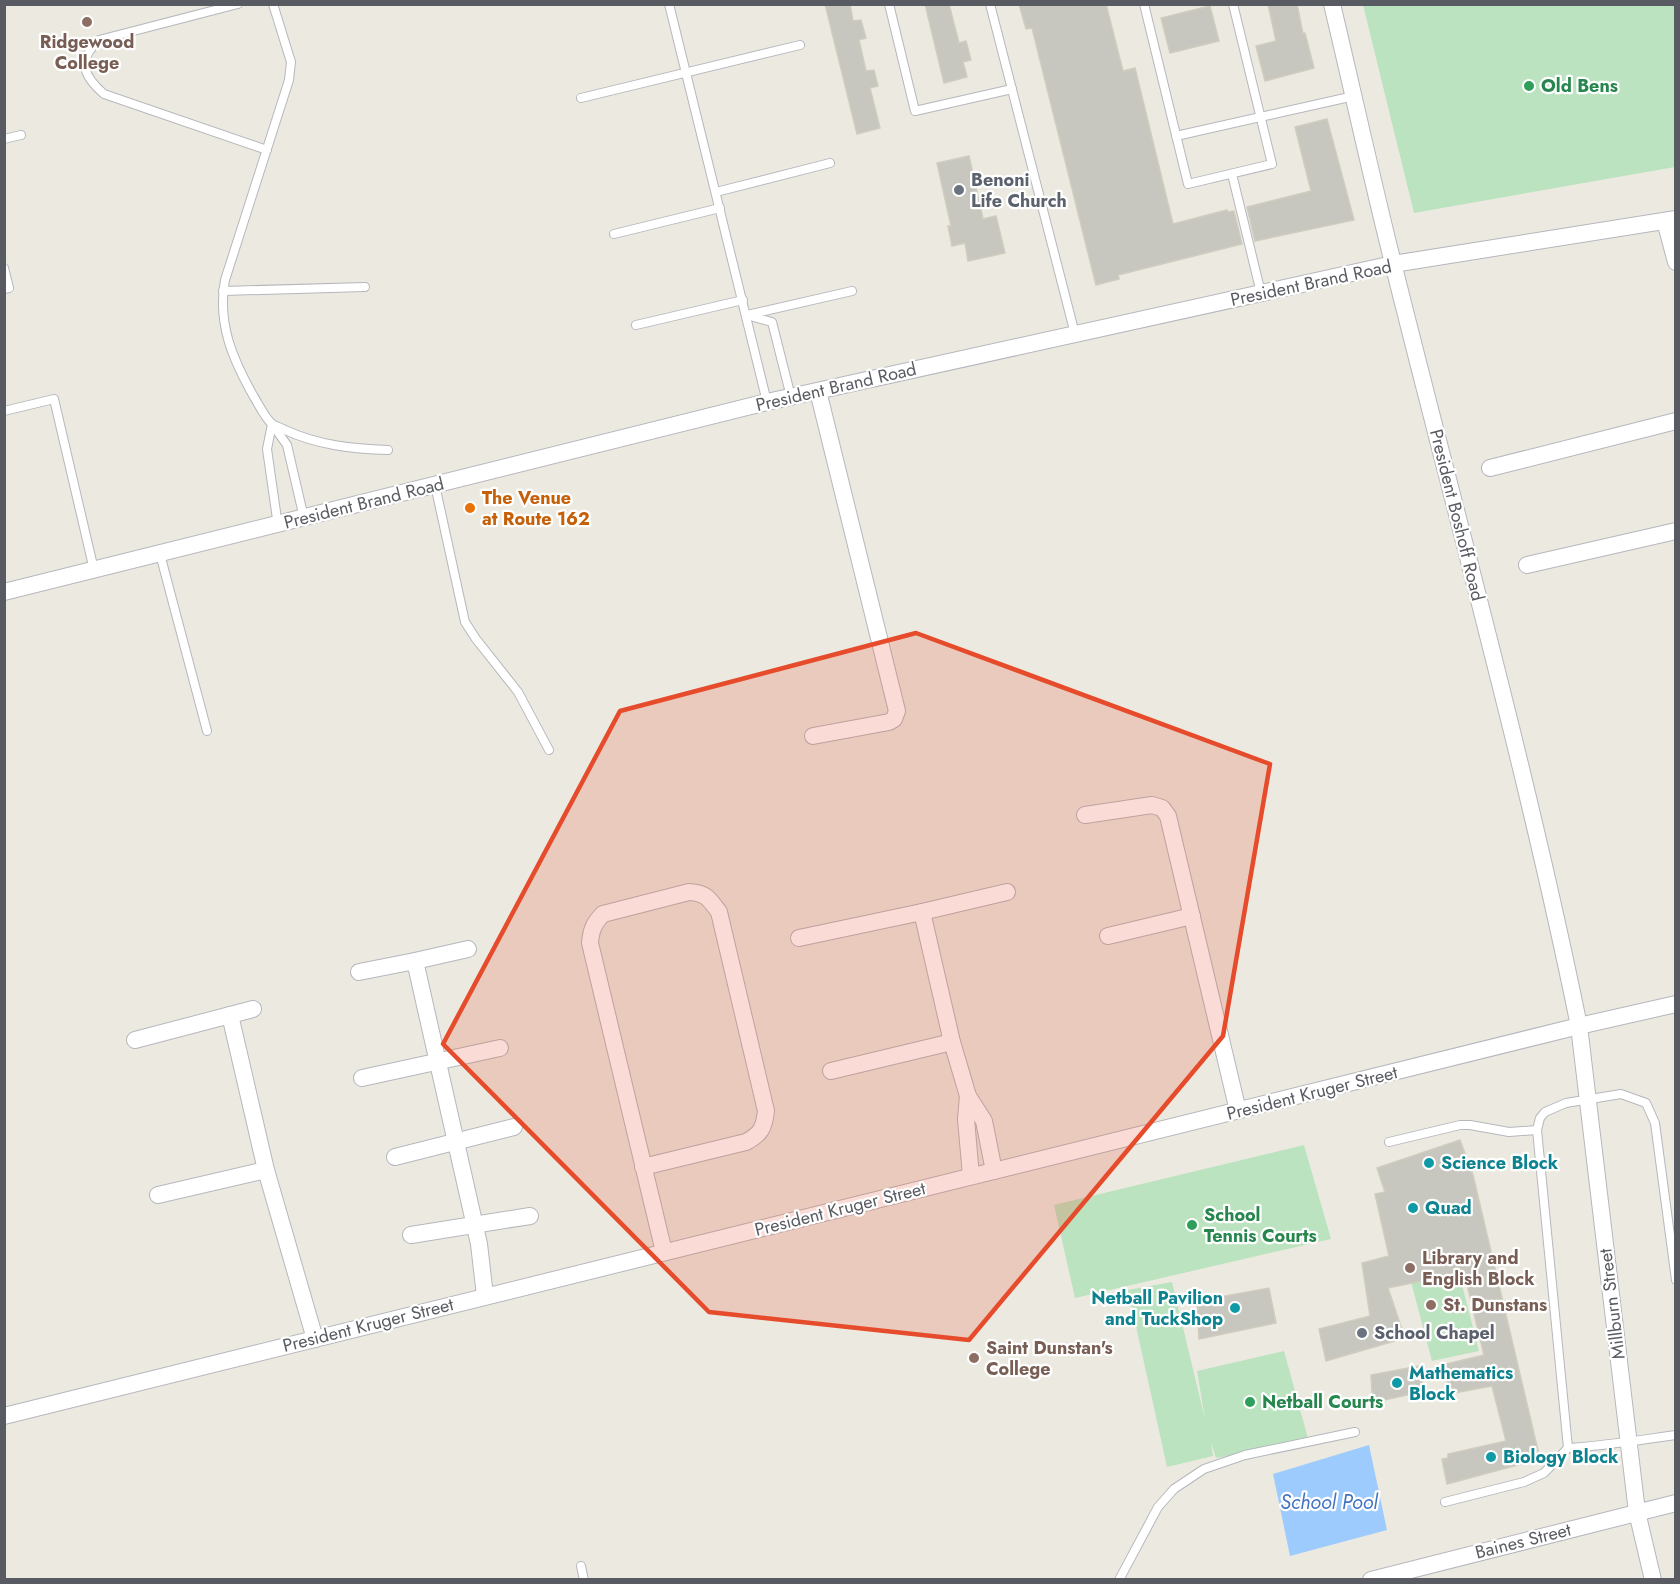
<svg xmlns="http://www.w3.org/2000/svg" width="1680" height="1584" font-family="Jost,sans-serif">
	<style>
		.green { fill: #bce3bf }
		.water { fill: #9ecbfd }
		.building { fill: #c8c7bf; stroke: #d0ccbe; stroke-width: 1.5 }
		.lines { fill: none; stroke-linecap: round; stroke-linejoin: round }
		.service-casing { stroke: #b5b7bd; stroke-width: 10 }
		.minor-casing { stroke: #b5b7bd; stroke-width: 18 }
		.service { stroke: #fff; stroke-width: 8 }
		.minor { stroke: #fff; stroke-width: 16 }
		.marked { fill: #e64b2b; fill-opacity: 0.2; stroke: #e64b2b; stroke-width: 4.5; stroke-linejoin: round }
		.education-dot { fill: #8d6e63; stroke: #fff; stroke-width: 2 }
		.leisure-dot { fill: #2e9e5b; stroke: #fff; stroke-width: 2 }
		.worship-dot { fill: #6b7280; stroke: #fff; stroke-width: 2 }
		.food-dot { fill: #e8710a; stroke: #fff; stroke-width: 2 }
		.culture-dot { fill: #0f9aa8; stroke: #fff; stroke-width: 2 }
		.labels { text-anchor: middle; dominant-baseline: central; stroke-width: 4.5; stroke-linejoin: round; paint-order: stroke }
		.education-label { font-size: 18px; font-weight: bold; fill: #785e54; stroke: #fff; text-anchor: start }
		.leisure-label { font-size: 18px; font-weight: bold; fill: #27864d; stroke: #fff; text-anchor: start }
		.worship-label { font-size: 18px; font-weight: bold; fill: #5b616d; stroke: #fff; text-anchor: start }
		.street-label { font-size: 18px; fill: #585b61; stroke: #fff }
		.food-label { font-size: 18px; font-weight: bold; fill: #c56008; stroke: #fff; text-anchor: start }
		.culture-label { font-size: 18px; font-weight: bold; fill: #0d838f; stroke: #fff; text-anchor: start }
		.water-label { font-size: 20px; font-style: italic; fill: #4273c0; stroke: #fff }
	</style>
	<rect width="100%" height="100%" fill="#eceae0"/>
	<g class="green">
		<polygon points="1363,5 1675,5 1675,167 1414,213"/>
		<polygon points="1304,1145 1331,1239 1075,1298 1054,1205"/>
		<polygon points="1459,1273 1479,1351 1432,1361 1411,1282"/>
		<polygon points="1172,1282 1205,1419 1197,1371 1284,1351 1309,1442 1216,1458 1211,1442 1213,1456 1167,1467 1128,1290"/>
	</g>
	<polygon class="water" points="1369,1445 1387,1530 1290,1556 1273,1474"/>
	<g class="building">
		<polygon points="825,4 850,4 853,21 861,20 866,38 859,40 866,71 874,70 878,86 870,88 880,128 857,134"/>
		<polygon points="925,4 949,4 959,43 966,41 971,60 963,62 967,77 944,83"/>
		<polygon points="1019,4 1106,4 1123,71 1135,68 1173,224 1227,210 1228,212 1234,211 1242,244 1118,275 1119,279 1096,285 1032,28 1026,29"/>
		<polygon points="1268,4 1297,4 1303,34 1305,33 1314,68 1265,81 1256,46 1276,41"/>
		<polygon points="1210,6 1219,41 1170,53 1161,18"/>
		<polygon points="1327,119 1354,220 1255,241 1247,207 1311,191 1295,127"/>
		<polygon points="969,156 983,219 996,216 1005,253 968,261 965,243 952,246 948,226 951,226 937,163"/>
		<polygon points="1460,1140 1473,1175 1540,1459 1447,1484 1442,1459 1448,1458 1448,1454 1506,1441 1492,1386 1448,1394 1446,1364 1484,1355 1464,1272 1388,1288 1405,1338 1326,1361 1319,1329 1370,1316 1362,1263 1389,1256 1375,1194 1385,1192 1377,1168"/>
		<polygon points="1269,1288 1276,1323 1199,1339 1197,1301"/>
		<polygon points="1418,1366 1425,1391 1376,1402 1372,1392 1371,1375"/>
	</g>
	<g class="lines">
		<defs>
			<g id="service">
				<path d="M238,4l-139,36c-22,20 -16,36 5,54l163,56"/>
				<path d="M273,4l18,58 -2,18 -64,200c-8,44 8,80 29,117 5,8 11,21 18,27 4,2 9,4 13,6 33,15 67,19 103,20"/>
				<polyline points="669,4 767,402"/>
				<polyline points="889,4 915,111 1012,89"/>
				<polyline points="990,4 1075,334"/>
				<polyline points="1144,4 1188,184 1272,164 1233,4"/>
				<polyline points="581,98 800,45"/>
				<polyline points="1176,136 1354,96"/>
				<polyline points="4,139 21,135"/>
				<polyline points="1232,174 1261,293"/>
				<polyline points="716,192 830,163"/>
				<polyline points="614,234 720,208"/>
				<polyline points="4,268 9,288 4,289"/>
				<polyline points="223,291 365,287"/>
				<polyline points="747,315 852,291"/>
				<polyline points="750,316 772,322 791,397"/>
				<polyline points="636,325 743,300"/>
				<polyline points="4,411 54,399 94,570"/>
				<polyline points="272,424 267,449 278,526"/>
				<polyline points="272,424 287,445 304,518"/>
				<polyline points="435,485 465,622 476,639 518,692 549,750"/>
				<polyline points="160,554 207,731"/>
				<polyline points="1389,1142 1460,1125 1470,1125 1509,1132 1537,1130"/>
				<path d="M1676,1280l-21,-157 -9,-20 -25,-9 -55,9 -21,9 -5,6 -3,12 31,318c36,-2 72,-8 108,-13"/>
				<polyline points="1445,1502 1524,1482 1544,1473 1568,1448"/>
				<polyline points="581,1566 584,1580"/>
				<polyline points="1119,1580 1158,1507 1174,1489 1204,1469 1245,1455 1355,1432"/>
			</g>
			<g id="minor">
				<path d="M1332,4c21,88 40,176 62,263 63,253 133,504 185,759l58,486 16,68"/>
				<polyline points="1665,221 1676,262"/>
				<polyline points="1490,468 1676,421"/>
				<polyline points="1527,565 1676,531"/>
				<polyline points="4,592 767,402 1393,264 1676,219"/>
				<polyline points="813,736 889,722 894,719 897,711 818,391"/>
				<polyline points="1085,815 1152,805 1162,808 1168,816 1238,1111"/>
				<polyline points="922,912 952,1042 968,1096 984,1121 994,1171"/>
				<polyline points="1108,936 1192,916"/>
				<polyline points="799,938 922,912 1007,892"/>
				<polyline points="415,961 468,949"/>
				<polyline points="359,972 415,961 479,1244 485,1296"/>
				<polyline points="230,1015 266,1170 315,1339"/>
				<polyline points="135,1040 253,1009"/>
				<polyline points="831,1071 952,1042"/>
				<polyline points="362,1078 500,1048"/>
				<polyline points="968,1096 966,1119 971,1176"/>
				<polyline points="395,1157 514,1127"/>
				<path d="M643,1167l103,-25c15,-8 18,-14 20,-31l-47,-199c-10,-13 -12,-19 -30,-20l-86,22c-9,9 -12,16 -13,29l74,309"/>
				<polyline points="158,1195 266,1170"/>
				<polyline points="411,1235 530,1216"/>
				<polyline points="4,1416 1579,1026 1676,1004"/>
				<polyline points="1371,1580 1676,1503"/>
			</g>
		</defs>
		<use href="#service" class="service-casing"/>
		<use href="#minor" class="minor-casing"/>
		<use href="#service" class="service"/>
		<use href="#minor" class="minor"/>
	</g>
	<path class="marked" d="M916,633l354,131 -47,272 -254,304 -260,-28 -266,-268 177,-333z"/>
	<g class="education-dot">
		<circle cx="87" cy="22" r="6"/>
		<circle cx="1410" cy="1268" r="6"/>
		<circle cx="1431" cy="1305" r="6"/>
		<circle cx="974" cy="1358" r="6"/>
	</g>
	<g class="leisure-dot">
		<circle cx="1529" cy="86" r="6"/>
		<circle cx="1192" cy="1225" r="6"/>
		<circle cx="1250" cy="1402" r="6"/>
	</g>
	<g class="worship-dot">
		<circle cx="959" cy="190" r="6"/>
		<circle cx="1362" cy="1333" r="6"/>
	</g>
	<circle class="food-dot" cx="470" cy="508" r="6"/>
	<g class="culture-dot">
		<circle cx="1429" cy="1163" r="6"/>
		<circle cx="1413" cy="1208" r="6"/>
		<circle cx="1235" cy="1308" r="6"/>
		<circle cx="1397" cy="1383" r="6"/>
		<circle cx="1491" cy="1457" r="6"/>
	</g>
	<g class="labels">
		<g class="education-label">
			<text x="87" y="42" text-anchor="middle">Ridgewood<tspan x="87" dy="21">College</tspan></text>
			<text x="1422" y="1258">Library and<tspan x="1422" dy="21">English Block</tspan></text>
			<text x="1443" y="1305">St. Dunstans</text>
			<text x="986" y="1348">Saint Dunstan's<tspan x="986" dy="21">College</tspan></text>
		</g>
		<g class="leisure-label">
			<text x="1541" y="86">Old Bens</text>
			<text x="1204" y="1215">School<tspan x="1204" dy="21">Tennis Courts</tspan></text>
			<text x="1262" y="1402">Netball Courts</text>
		</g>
		<g class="worship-label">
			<text x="971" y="180">Benoni<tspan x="971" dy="21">Life Church</tspan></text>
			<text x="1374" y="1333">School Chapel</text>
		</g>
		<g class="street-label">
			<text transform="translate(1311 283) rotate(-12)">President Brand Road</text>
			<text transform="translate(836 387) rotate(-13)">President Brand Road</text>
			<text transform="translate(364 503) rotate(-14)">President Brand Road</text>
			<text transform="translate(1457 515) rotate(76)">President Boshoff Road</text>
			<text transform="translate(1312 1093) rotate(-14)">President Kruger Street</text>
			<text transform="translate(840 1209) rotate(-14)">President Kruger Street</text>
			<text transform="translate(1612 1304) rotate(-97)">Millburn Street</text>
			<text transform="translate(368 1325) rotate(-14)">President Kruger Street</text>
			<text transform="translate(1523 1541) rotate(-14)">Baines Street</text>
		</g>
		<g class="food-label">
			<text x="482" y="498">The Venue<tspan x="482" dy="21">at Route 162</tspan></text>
		</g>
		<g class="culture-label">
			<text x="1441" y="1163">Science Block</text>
			<text x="1425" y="1208">Quad</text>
			<text x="1223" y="1298" text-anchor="end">Netball Pavilion<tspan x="1223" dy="21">and TuckShop</tspan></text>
			<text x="1409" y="1373">Mathematics<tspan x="1409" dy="21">Block</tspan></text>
			<text x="1503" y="1457">Biology Block</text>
		</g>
		<g class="water-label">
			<text x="1329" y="1502">School Pool</text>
		</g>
	</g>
	<rect width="1680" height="1584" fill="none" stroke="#585b61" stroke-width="12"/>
</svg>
